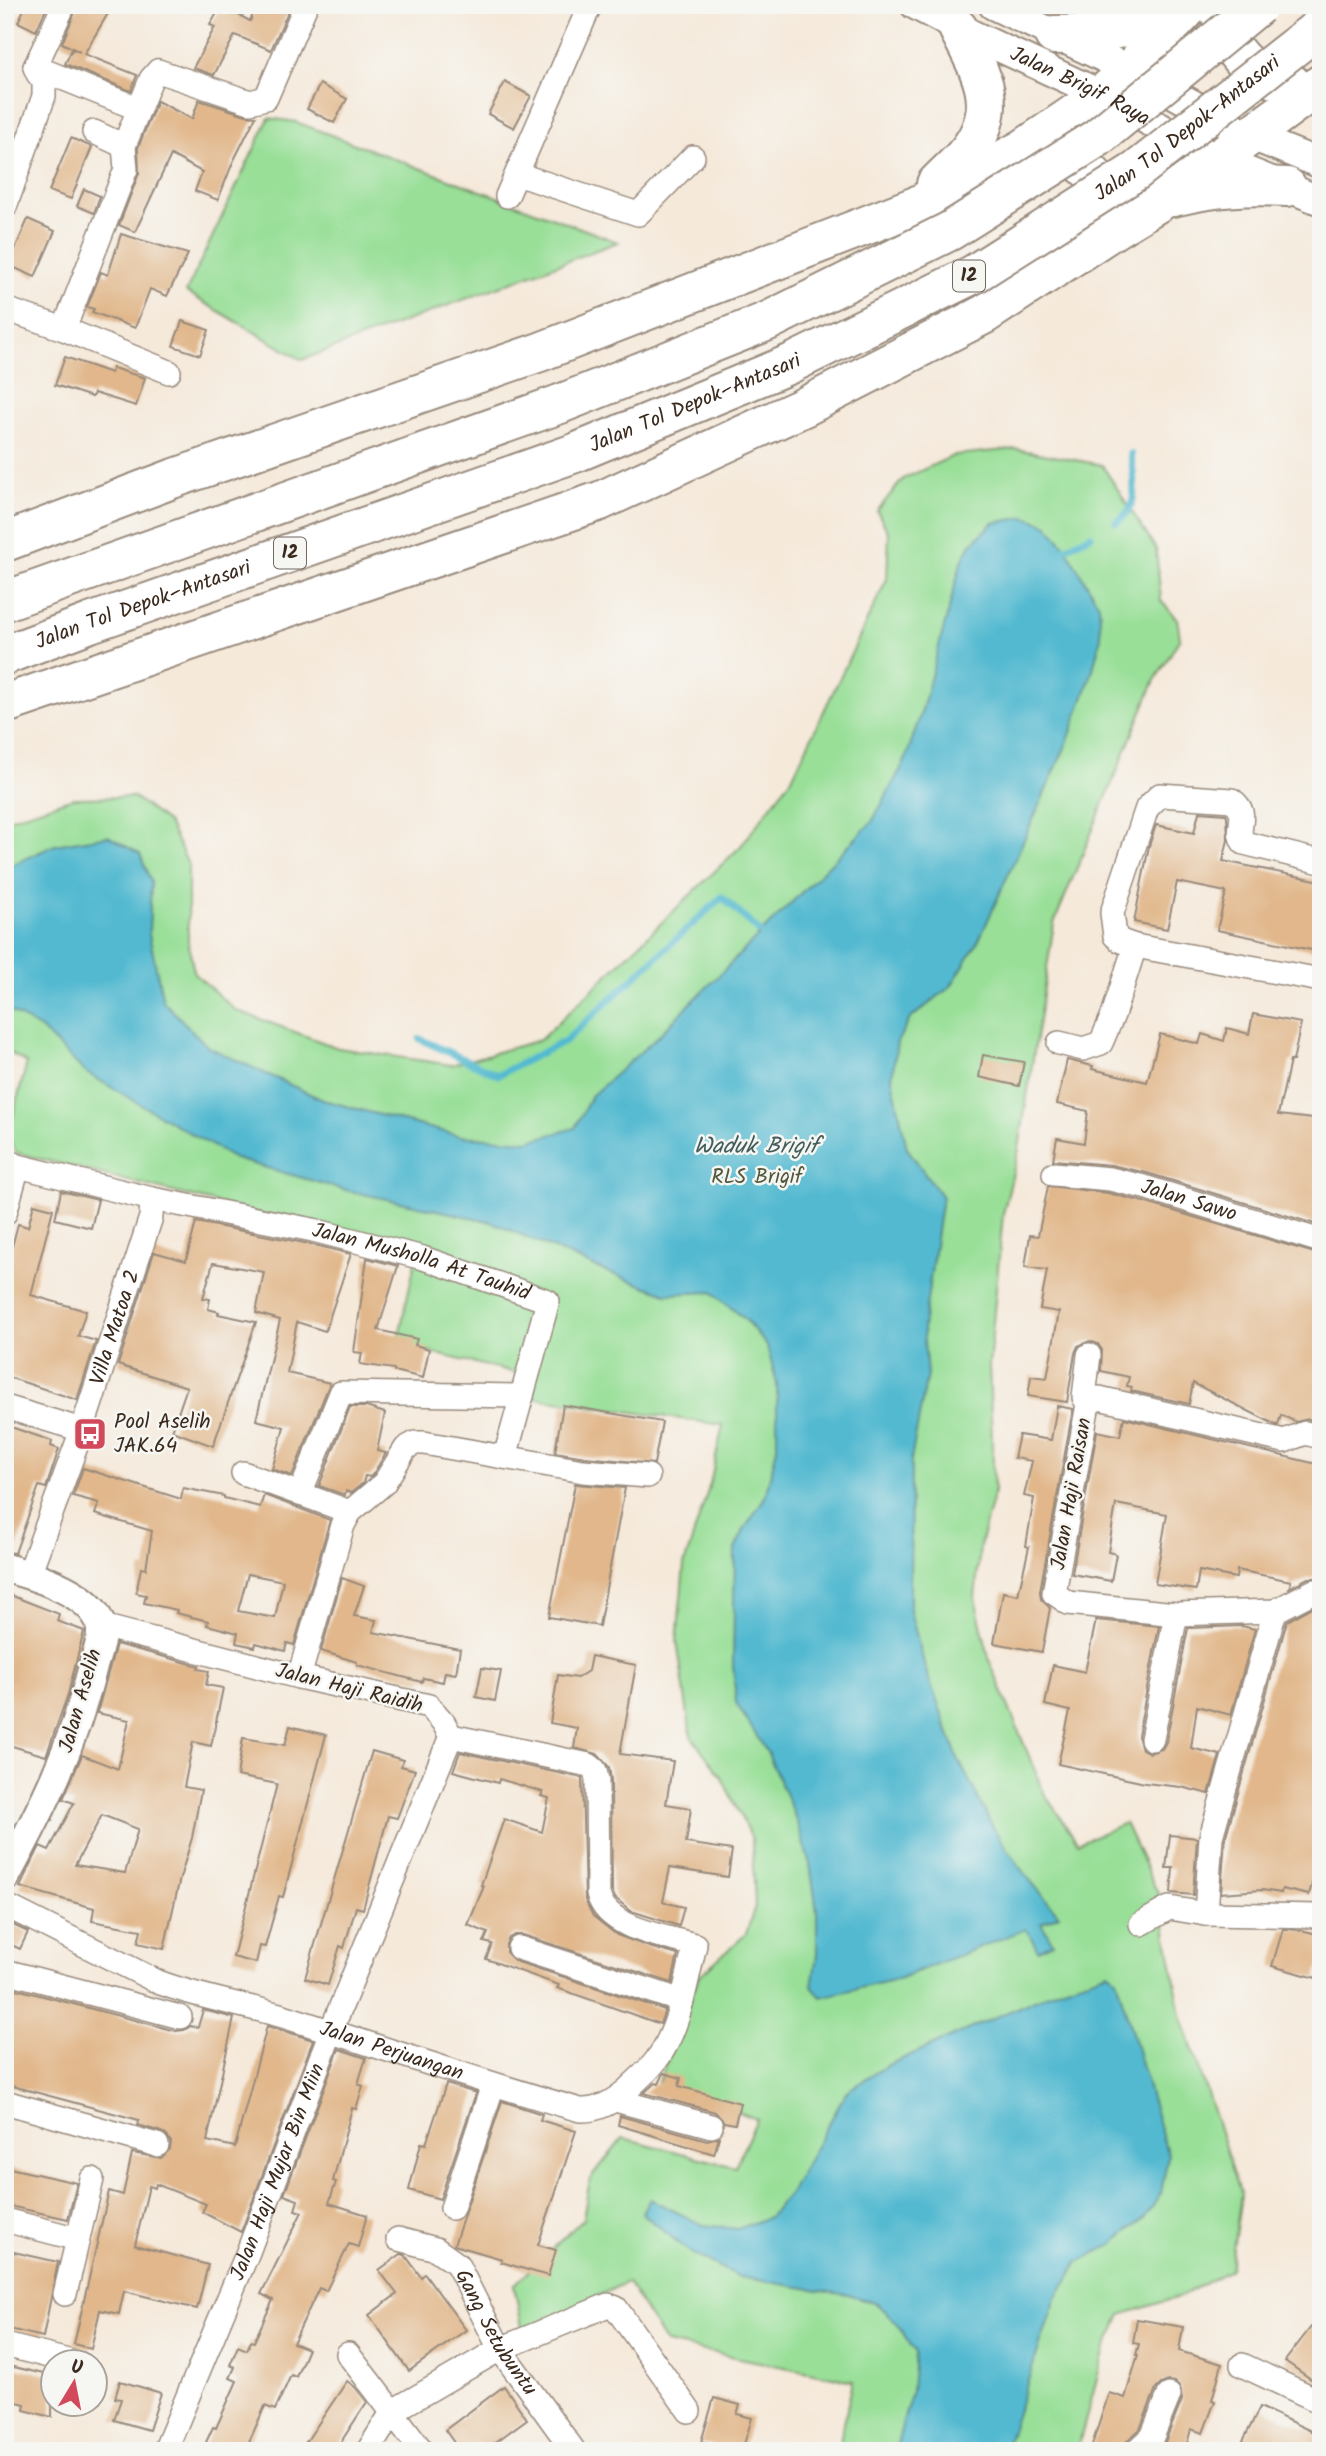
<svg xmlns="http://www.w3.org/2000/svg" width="1326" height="2456" font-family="Kalam,sans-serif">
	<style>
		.green { fill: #99df98; stroke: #6a845b; stroke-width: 2 }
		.water { fill: #52b9d0; stroke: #467277; stroke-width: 2 }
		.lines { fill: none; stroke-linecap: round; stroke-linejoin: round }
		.stream { stroke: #52b9d0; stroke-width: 7 }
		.building { fill: #e1b78b; fill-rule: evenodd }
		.minor-casing { stroke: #988a7c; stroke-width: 26 }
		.tertiary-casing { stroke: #988a7c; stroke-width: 32 }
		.motorway-casing { stroke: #988a7c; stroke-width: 42 }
		.minor { stroke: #fff; stroke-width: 23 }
		.tertiary { stroke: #fff; stroke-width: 28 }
		.motorway { stroke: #fff; stroke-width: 38 }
		.motorway-bridge-casing { stroke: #988a7c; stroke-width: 42; stroke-linecap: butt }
		.motorway-bridge { stroke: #fff; stroke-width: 38 }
		.labels { text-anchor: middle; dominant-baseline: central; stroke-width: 5; stroke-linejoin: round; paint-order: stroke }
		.shield { fill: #f6f6f2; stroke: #73675e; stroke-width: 2 }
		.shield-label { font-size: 19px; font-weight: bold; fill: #3b2a1e }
		.street-label { font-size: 21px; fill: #3b2a1e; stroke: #f6f6f2 }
		.park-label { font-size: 21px; fill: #52573c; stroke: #f6f6f2 }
		.poi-label { font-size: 21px; fill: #3b2a1e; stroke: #f6f6f2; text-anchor: start }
		.water-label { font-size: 23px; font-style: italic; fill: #435c5c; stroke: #f6f6f2 }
	</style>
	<rect width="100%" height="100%" fill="#f6f6f2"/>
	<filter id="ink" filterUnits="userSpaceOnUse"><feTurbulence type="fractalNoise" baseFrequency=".0143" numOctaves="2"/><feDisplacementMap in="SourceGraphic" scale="14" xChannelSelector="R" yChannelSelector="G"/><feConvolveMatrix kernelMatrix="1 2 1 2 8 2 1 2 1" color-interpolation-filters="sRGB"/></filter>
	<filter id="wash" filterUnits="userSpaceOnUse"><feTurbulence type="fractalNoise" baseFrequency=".00686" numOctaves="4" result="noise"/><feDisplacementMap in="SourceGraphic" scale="28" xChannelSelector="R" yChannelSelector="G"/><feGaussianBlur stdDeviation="1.57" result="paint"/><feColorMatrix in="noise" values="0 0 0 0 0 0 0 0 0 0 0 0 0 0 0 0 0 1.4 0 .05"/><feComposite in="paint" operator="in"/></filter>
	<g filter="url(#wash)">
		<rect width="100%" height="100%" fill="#f5e9da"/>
		<g class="green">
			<polygon points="269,118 296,122 618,242 302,360 186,292"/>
			<polygon points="1016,449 1102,465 1156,549 1161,601 1177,619 1180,638 1154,682 1054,923 1019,1148 1003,1214 989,1366 994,1492 980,1546 975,1599 990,1662 1045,1795 1078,1843 1125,1823 1160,1898 1181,2015 1241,2195 1230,2270 1181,2296 1121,2315 1105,2349 1077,2451 838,2451 853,2381 666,2343 627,2282 523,2332 514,2285 583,2219 590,2179 623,2138 735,2167 757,2119 659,2082 699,1976 746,1934 755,1906 752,1839 721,1776 691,1736 677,1641 684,1565 710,1484 723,1425 534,1398 534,1377 397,1345 417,1253 17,1153 7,1138 27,1063 5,1050 5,820 73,798 134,797 168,823 188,864 188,941 194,973 235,1010 338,1048 451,1065 540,1040 740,847 792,778 887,579 889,534 877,511 903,479 955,455"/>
		</g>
		<g class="water">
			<polygon points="1026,517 1048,525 1066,548 1099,605 1101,637 1092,673 1068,741 979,940 951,986 910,1019 897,1042 892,1078 907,1148 942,1197 923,1328 927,1375 911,1460 910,1611 927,1674 959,1761 994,1829 1024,1873 1059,1915 1041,1923 1053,1943 1038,1950 1026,1929 898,1979 821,1997 812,1987 817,1955 817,1912 810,1864 794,1814 768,1754 736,1703 733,1666 735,1549 744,1530 765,1497 777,1448 777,1384 767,1346 746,1320 712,1292 666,1294 602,1270 492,1222 345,1190 235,1159 85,1072 41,1029 5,1008 5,868 55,845 108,836 140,854 151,882 149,934 163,1001 208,1047 323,1100 460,1136 528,1141 575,1128 591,1096 654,1040 872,822 905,761 922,710 961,563 971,544 993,523"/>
			<polygon points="1108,1972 1116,1978 1168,2156 1161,2193 1146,2217 1113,2244 1078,2262 1056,2298 1004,2451 895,2451 912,2390 915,2352 897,2324 877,2304 848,2295 739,2277 691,2253 642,2213 650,2199 703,2225 738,2229 769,2217 790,2193 847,2091 888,2065 1064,1987"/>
		</g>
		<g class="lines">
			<g class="stream">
				<path d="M1116,522c26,-14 17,-44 15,-68"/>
				<polyline points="1066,548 1091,535"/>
				<polyline points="420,1039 498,1075 565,1041 722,897 762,934"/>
			</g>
		</g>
		<g id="blocks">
			<g class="building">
				<polygon points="26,5 48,5 36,31 18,22"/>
				<polygon points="78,5 113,5 84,54 137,75 131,91 65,64 72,49 80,52 62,43"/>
				<polygon points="257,5 291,5 271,50 235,35 214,75 193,68 215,27 210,25 221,6 250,21"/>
				<polygon points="505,82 531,96 514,128 488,114"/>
				<polygon points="320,84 347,99 334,123 307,109"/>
				<polygon points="199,100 246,115 256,116 233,162 218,200 195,191 202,172 171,155 135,232 119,225 139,173 138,148 157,101 192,119"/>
				<polygon points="71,138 92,147 71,199 49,191"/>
				<polygon points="84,189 100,196 94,213 77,206"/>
				<polygon points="28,219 55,231 35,277 8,265"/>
				<polygon points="121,234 188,254 167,296 150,289 135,328 92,312 94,309 87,307 101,272 108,275"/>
				<polygon points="182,321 209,330 200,355 173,346"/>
				<polygon points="65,357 111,373 113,368 145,378 136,406 94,393 92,397 55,385"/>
				<polygon points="1199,812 1226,814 1227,816 1228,840 1223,861 1321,881 1321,952 1217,930 1226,892 1177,882 1167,929 1134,922 1149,846 1156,825 1194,833"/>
				<polygon points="1253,1014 1301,1023 1293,1061 1290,1061 1278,1115 1321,1120 1321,1226 1147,1173 1111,1165 1053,1160 1057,1138 1084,1143 1088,1111 1057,1104 1067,1060 1093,1066 1092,1069 1147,1082 1160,1034 1199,1044 1202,1034 1224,1041 1227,1028 1249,1034"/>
				<polygon points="983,1055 1024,1062 1019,1086 979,1077"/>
				<polygon points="1048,1186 1108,1193 1140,1201 1321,1255 1321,1423 1308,1419 1296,1422 1281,1415 1278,1425 1276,1425 1193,1383 1189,1404 1131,1391 1132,1387 1127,1386 1129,1377 1101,1371 1102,1350 1098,1344 1090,1341 1078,1346 1075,1353 1067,1402 1028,1396 1031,1376 1047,1378 1059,1312 1040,1309 1047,1270 1025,1267 1030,1235 1038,1236"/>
				<polygon points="61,1191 98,1200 91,1228 55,1219"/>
				<polygon points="34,1204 53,1209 31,1295 86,1311 78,1336 96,1341 77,1400 5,1376 5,1273 18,1224 28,1227"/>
				<polygon points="196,1222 310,1244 351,1254 325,1331 297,1322 287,1373 330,1383 292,1476 272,1469 284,1427 256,1420 280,1320 256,1313 264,1272 213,1263 203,1298 210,1299 208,1309 219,1312 218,1314 256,1322 213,1446 172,1431 187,1387 118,1365 154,1252 186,1261"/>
				<polygon points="367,1258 398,1266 378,1330 417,1339 415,1345 429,1349 423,1378 394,1371 394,1369 360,1364 362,1353 354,1352"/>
				<polygon points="563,1405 662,1422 654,1464 585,1457 555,1452"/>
				<polygon points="1057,1406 1073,1409 1040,1591 1041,1599 1050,1608 1042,1652 994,1643 1003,1592 1018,1595 1029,1547 1026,1546 1034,1498 1024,1496 1032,1461 1014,1458 1019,1435 1051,1440"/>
				<polygon points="350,1407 366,1407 385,1413 377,1451 386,1453 373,1474 370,1477 365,1476 363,1483 351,1493 346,1491 345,1495 319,1486"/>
				<polygon points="1124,1418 1321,1465 1321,1578 1308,1578 1289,1588 1291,1581 1237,1570 1236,1578 1199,1571 1196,1590 1155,1584 1167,1514 1116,1504 1108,1552 1116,1554 1111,1581 1072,1574 1097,1431 1120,1436"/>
				<polygon points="5,1425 52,1441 51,1446 59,1449 46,1488 39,1486 15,1553 5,1552"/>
				<path d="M83,1468l98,31 2,-11 41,8v2l36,9 4,-12 66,25 -36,125 -7,-2 -2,8 -29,-8 -1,4 -19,-4 2,-10 -31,-8 1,-4 -32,-8 1,-3 -33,-7 2,-8 -10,-2 5,-25 5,1 6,-38 -57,-17 4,-11 -26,-7zM248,1574l35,7 -8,37 -37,-7z"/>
				<polygon points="575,1484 625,1488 599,1626 549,1617"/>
				<polygon points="342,1578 364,1586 354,1616 376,1620 373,1632 460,1649 456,1674 445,1672 443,1682 423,1678 422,1682 357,1665 357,1662 321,1651"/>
				<polygon points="5,1593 59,1614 57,1621 84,1631 68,1694 46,1756 5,1744"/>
				<polygon points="1316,1605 1321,1606 1321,1838 1314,1864 1317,1865 1309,1895 1282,1889 1281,1893 1262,1890 1221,1893 1225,1839 1287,1621"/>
				<polygon points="1096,1620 1159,1626 1138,1736 1142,1749 1150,1753 1162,1749 1166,1742 1188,1628 1242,1626 1255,1629 1231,1715 1197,1706 1191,1748 1220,1755 1209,1794 1181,1787 1145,1783 1058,1764 1070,1711 1045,1705 1053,1665 1085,1672"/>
				<path d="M116,1644l83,22 -1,3 11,2 -3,14 17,3 -12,58 -18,-4 -9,45 17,3 -9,48 -12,40 -16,71 -26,-6 3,-13 -49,-9 2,-13 -74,-21 20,-41 9,4 25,-47 -11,-4 19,-44 36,14 11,-49 -32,-7zM102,1815l36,14 -13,44 -50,-8z"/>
				<polygon points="591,1656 636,1665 620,1754 673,1761 666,1804 691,1808 686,1843 732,1850 728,1877 670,1868 663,1902 684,1907 679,1926 631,1911 615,1898 612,1891 611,1780 609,1767 597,1754 574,1748 577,1728 550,1723 558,1675 577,1678 588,1671"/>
				<polygon points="482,1668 501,1671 495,1701 476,1697"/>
				<polygon points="290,1726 326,1735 283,1897 279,1896 265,1947 260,1946 256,1963 233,1957 277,1784 237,1776 243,1738 285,1745"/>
				<polygon points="372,1751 403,1760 401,1766 415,1770 397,1818 388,1816 363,1909 356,1907 344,1948 340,1946 328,1985 305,1978"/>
				<polygon points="460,1752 582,1778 585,1900 593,1916 617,1935 649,1947 678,1955 672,1983 523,1935 515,1935 509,1938 506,1944 506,1952 515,1961 665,2010 660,2024 557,1988 559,1985 486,1959 492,1944 484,1942 488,1933 468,1925 484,1886 481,1885 504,1819 542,1832 549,1798 541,1796 543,1792 499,1779 498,1783 453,1771"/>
				<polygon points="1170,1835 1197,1838 1193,1895 1171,1893 1173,1868 1166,1868"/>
				<polygon points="5,1921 28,1932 20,1949 5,1942"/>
				<polygon points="1283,1929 1301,1930 1321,1935 1321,1960 1316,1978 1272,1966"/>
				<polygon points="5,1986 176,2031 184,2030 191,2026 198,2027 203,2010 234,2018 207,2141 235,2147 267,2026 313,2040 241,2232 202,2212 206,2204 156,2184 155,2188 149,2186 135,2245 208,2265 197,2309 124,2291 119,2314 100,2310 91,2349 74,2344 109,2191 123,2195 132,2153 161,2158 170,2149 171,2142 167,2136 161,2132 138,2125 139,2120 5,2084"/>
				<polygon points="339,2049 366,2058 358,2084 363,2086 356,2109 352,2108 333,2181 336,2182 329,2203 367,2215 358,2247 349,2244 326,2291 319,2288 293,2343 308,2349 296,2377 291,2375 275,2410 265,2406 245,2451 202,2451 213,2427 216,2428 237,2381 230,2378 235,2367 230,2365 238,2346 247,2350 251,2341 254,2342 273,2300 261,2294 302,2212 295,2210 298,2200 284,2195"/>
				<polygon points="664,2073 681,2078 679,2086 740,2103 735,2124 724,2122 715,2112 644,2093 655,2083 659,2084"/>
				<polygon points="446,2084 476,2093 440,2199 409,2190 421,2143 426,2144"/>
				<polygon points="502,2101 542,2114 540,2120 576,2131 538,2245 556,2250 548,2276 501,2262 502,2259 454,2245"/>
				<polygon points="620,2116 707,2140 719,2137 714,2154 618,2125"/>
				<polygon points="5,2167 77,2183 68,2219 5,2205"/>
				<polygon points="5,2250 58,2262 43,2337 5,2328"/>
				<polygon points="401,2254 405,2255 421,2277 425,2274 466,2330 409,2371 369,2315 397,2294 379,2270"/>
				<polygon points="1137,2319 1183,2327 1179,2351 1222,2364 1212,2400 1215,2401 1203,2433 1191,2429 1185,2451 1158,2451 1165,2442 1182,2400 1180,2387 1175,2382 1168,2381 1161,2384 1156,2389 1140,2429 1127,2441 1123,2451 1090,2451 1109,2393 1125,2398 1138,2355 1136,2355 1139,2344 1133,2343"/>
				<polygon points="1311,2327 1321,2334 1321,2386 1285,2361"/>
				<polygon points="5,2365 52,2376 52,2417 24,2410 25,2404 5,2399"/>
				<polygon points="120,2381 161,2393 149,2430 114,2420 121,2399 115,2398"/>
				<polygon points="347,2381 355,2387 367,2402 359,2414 335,2451 300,2451"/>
				<polygon points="504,2386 527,2419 493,2444 497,2451 460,2451 445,2430"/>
				<polygon points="714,2398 740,2405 737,2414 752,2418 742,2451 730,2451 701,2442"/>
				<polygon points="1260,2407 1311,2431 1321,2440 1321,2451 1238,2451"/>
			</g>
		</g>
	</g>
	<g filter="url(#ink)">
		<use href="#blocks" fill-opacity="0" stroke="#988a7c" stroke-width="2"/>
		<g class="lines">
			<defs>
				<g id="minor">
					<polyline points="35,67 139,109"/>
					<polyline points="94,132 124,146"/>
					<polyline points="517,174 638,214 693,157"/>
					<polyline points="507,196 590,5"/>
					<polyline points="5,207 44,96 44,80 38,74 35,67 64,5"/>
					<polyline points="5,309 64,329 169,372"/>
					<polyline points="64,329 126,169 124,146 151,79 158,71 250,102 266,98 306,5"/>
					<path d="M1321,862l-77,-19c-11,-16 8,-28 -12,-43l-72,-5 -13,13 -35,105 3,23 6,5 14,5 186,34"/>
					<polyline points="1059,1043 1083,1049 1101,1043 1113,1015 1135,946"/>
					<path id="s1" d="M5,1160l13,6 134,33 161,31 110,28 125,43 -43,156"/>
					<path id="s2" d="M1054,1174l56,5 34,8 177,54"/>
					<polyline points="5,1213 18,1166"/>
					<polyline points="1088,1404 1084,1397 1089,1355"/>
					<polyline points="5,1407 82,1430"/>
					<polyline points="1321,1437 1305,1433 1284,1441 1099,1398 1088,1404 1054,1593 1068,1603 1176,1614 1275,1611 1314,1591 1321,1592"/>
					<polyline points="243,1473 350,1512"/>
					<polyline points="300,1494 341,1393 522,1396"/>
					<path id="s3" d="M29,1574l53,-144 69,-213 1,-18"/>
					<polyline points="299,1677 343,1525 350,1512 384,1483 406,1448 415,1443 424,1443 583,1471 648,1476"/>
					<polyline points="1152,1739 1176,1614"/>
					<path id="s4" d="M5,1905l153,77c42,16 85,22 128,35 98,31 195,65 294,93 19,1 34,-9 48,-21 9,-9 19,-17 27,-27 24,-30 31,-80 40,-117 -31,-9 -88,-16 -97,-51l-1,-114 -2,-10 -6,-5 -138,-29 -8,-14 -14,-16 -130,-29 -197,-51"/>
					<polyline points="1206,1914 1211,1837 1275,1611"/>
					<polyline points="1141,1924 1169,1908 1206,1914 1321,1916"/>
					<polyline points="519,1948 682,2001"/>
					<polyline points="5,1971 180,2017"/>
					<polyline points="615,2100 711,2126"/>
					<polyline points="5,2102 157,2145"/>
					<polyline points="452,2208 493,2085"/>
					<polyline points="5,2220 78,2239"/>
					<path id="s5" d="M398,2239l38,10 21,15 43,85 74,102"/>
					<polyline points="65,2294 92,2179"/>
					<polyline points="5,2345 72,2362"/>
					<polyline points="348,2354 422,2451"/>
					<polyline points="1242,2365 1321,2402"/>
					<path id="s6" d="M165,2451l83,-199 83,-221 120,-295"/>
					<polyline points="368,2451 393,2411 500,2349 608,2305 616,2308 689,2411"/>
					<polyline points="1137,2451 1152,2437 1169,2395"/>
				</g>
				<g id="tertiary">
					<path id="s7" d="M915,5l43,23 144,67 115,64 104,42"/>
					<polyline points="993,5 1130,70 1249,135 1321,164"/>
					<path d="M5,1568c28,7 79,23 93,50 8,15 -2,37 -6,52 -20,79 -49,137 -87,208"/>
				</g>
				<g id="motorway">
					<path d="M1219,5c6,44 27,71 72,78"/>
					<polyline points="1054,35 1097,34 1121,28 1187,5"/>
					<path d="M1039,149c41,1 70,35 76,73"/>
					<path d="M936,184c12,-13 28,-25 37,-40 28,-42 5,-76 -15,-116"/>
					<path d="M1173,197c40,-10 73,-12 114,-10"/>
					<polyline points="5,542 172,479 540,352 916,206 1023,149 1102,95 1130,70 1191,5"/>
					<polyline points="5,601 560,404"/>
					<path id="s8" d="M5,655l85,-32 485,-170"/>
					<polyline points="5,704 600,501 804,407 985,314 1116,228 1164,199 1321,84"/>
				</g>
			</defs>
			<use href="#minor" class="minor-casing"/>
			<use href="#tertiary" class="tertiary-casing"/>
			<use href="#motorway" class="motorway-casing"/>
			<use href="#minor" class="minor"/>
			<use href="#tertiary" class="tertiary"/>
			<use href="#motorway" class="motorway"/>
			<defs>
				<g id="motorway-bridge">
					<polyline points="560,404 768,321 950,231 1097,138 1259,5"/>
					<path id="s9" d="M575,453l215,-89 184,-90 162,-103 185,-145"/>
				</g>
			</defs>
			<use href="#motorway-bridge" class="motorway-bridge-casing"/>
			<use href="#motorway-bridge" class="motorway-bridge"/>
		</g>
	</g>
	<defs>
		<symbol id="bus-square" viewBox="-11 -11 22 22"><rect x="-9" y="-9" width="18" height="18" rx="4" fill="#d1495b" stroke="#f6f6f2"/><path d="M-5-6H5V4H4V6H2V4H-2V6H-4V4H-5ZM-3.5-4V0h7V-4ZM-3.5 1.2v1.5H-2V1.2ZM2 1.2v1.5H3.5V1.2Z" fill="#fff"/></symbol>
	</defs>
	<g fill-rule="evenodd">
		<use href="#bus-square" x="71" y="1415" width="38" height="38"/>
	</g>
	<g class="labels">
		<g class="shield">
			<rect x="953" y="260.5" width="32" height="31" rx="5"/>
			<rect x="274" y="537.5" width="32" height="31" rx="5"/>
		</g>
		<g class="shield-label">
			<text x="969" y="276">12</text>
			<text x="290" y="553">12</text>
		</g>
		<g class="street-label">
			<text stroke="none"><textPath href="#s7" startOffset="184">Jalan Brigif Raya</textPath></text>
			<text stroke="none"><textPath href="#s9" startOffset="696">Jalan Tol Depok–Antasari</textPath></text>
			<text stroke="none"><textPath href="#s9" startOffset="130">Jalan Tol Depok–Antasari</textPath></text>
			<text stroke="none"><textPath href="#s8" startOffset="147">Jalan Tol Depok–Antasari</textPath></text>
			<text stroke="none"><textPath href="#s2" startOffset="138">Jalan Sawo</textPath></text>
			<text stroke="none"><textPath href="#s1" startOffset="429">Jalan Musholla At Tauhid</textPath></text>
			<text stroke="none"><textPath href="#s3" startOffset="261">Villa Matoa 2</textPath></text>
			<text transform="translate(1072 1494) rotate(-80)">Jalan Haji Raisan</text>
			<text transform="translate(349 1689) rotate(14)">Jalan Haji Raidih</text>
			<text transform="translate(81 1701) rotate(-74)">Jalan Aselih</text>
			<text stroke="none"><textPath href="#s4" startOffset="415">Jalan Perjuangan</textPath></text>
			<text stroke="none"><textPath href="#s6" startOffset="301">Jalan Haji Mujar Bin Miin</textPath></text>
			<text stroke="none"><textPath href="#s5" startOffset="144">Gang Setubuntu</textPath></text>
		</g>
		<g class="park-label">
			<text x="757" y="1177">RLS Brigif</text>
		</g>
		<g class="poi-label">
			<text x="114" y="1422">Pool Aselih<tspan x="114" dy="24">JAK.64</tspan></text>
		</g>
		<g class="water-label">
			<text x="756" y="1147">Waduk Brigif</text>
		</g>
	</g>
	<rect width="1326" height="2456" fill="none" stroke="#f6f6f2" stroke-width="28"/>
	<g transform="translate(74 2383) rotate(10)"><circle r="33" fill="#f6f6f2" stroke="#aba49d" stroke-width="2"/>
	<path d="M0-5L12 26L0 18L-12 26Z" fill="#d1495b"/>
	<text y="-10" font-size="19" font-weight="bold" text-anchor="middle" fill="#3b2a1e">U</text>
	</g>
</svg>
